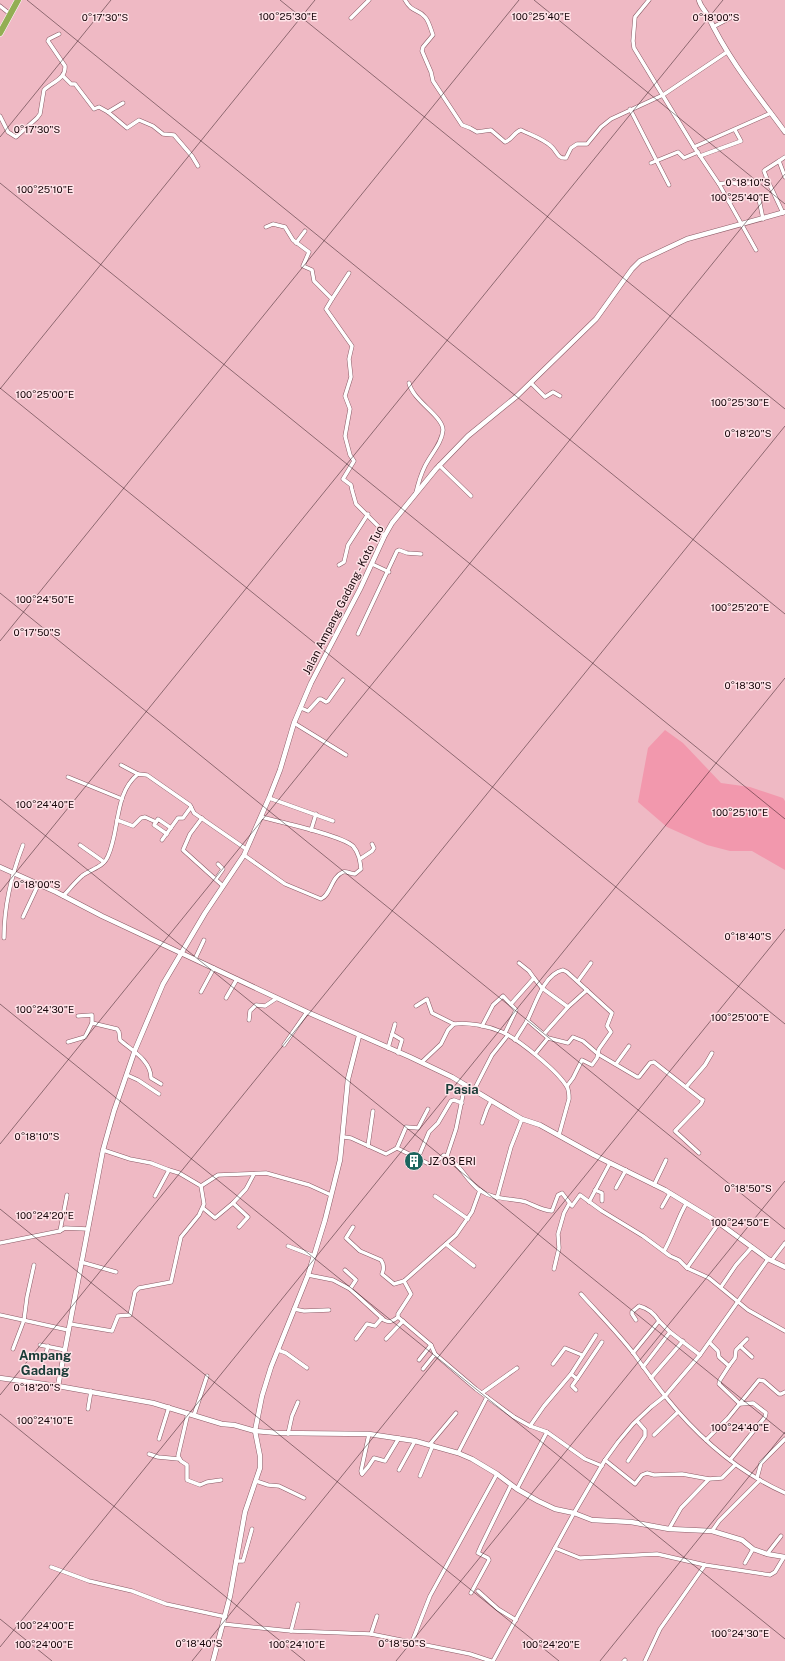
<svg xmlns="http://www.w3.org/2000/svg" width="785" height="1661" font-family="'Public Sans',sans-serif">
	<style>
		.green { fill: #f298ad }
		.lines { fill: none; stroke-linecap: round; stroke-linejoin: round }
		.minor-casing { stroke: #8b5b66; stroke-width: 4.5 }
		.tertiary-casing { stroke: #8b5b66; stroke-width: 5.5 }
		.trunk-casing { stroke: #fff; stroke-width: 7 }
		.minor { stroke: #fff; stroke-width: 3.5 }
		.tertiary { stroke: #fff; stroke-width: 4.5 }
		.trunk { stroke: #93ae54; stroke-width: 6 }
		.ticks { fill: none; stroke: #18070b; stroke-width: 1; stroke-opacity: 0.45 }
		.labels { text-anchor: middle; dominant-baseline: central; stroke-width: 3; stroke-linejoin: round; paint-order: stroke }
		.street-label { font-size: 11px; fill: #18070b; stroke: #fee2e7 }
		.poi-label { font-size: 11px; fill: #18070b; stroke: #fee2e7; text-anchor: start }
		.quarter-label { font-size: 13px; font-weight: bold; fill: #1a3b37; stroke: #fee2e7 }
		.ticks-label { font-size: 10px; text-anchor: middle; fill: #18070b; stroke: #fee2e7; stroke-width: 3; stroke-linejoin: round; paint-order: stroke }
	</style>
	<rect width="100%" height="100%" fill="#efb9c4"/>
	<polygon class="green" points="665,730 683,743 721,783 750,787 783,798 785,801 785,870 752,851 730,851 707,845 667,827 638,802 648,748"/>
	<g class="lines">
		<defs>
			<g id="minor">
				<path d="M405,0c7,13 14,9 20,17 4,4 6,13 8,18l-10,12 -1,4 9,21 2,9 29,44 8,3 7,4 14,-2 14,12c7,-2 9,-10 16,-12 10,5 23,9 31,17 5,5 6,12 14,11l5,-10 6,-4h10l14,-17 10,-8 52,-24 64,-43"/>
				<polyline points="649,0 635,17 633,41 634,48 694,147 719,184 756,250"/>
				<polyline points="0,6 10,14"/>
				<polyline points="351,18 369,0"/>
				<polyline points="713,27 730,18"/>
				<polyline points="63,76 71,84 75,84 94,109 99,107 108,112 127,128 139,120 153,126 163,134 174,135 192,156 198,166"/>
				<polyline points="630,109 669,185"/>
				<polyline points="108,112 123,103"/>
				<path d="M0,116l8,16 8,5 21,-19 3,-4 4,-24c8,-8 22,-11 21,-24l-17,-25 1,-2 10,-5"/>
				<polyline points="694,147 771,113"/>
				<polyline points="700,156 741,141 735,130"/>
				<polyline points="785,157 779,161 785,177"/>
				<polyline points="651,163 678,152 684,158 698,152"/>
				<polyline points="767,179 764,171 765,170 779,161"/>
				<polyline points="719,184 731,182 740,185 767,179 783,213"/>
				<polyline points="759,199 763,219"/>
				<polyline points="729,202 742,197"/>
				<polyline points="266,227 273,224 285,227 293,240 309,252 303,266 312,270 314,281 332,299 326,309 352,346 349,359 351,377 345,396 350,409 345,436 350,455 354,461 343,479 351,485 352,490 356,504 378,526 384,537"/>
				<polyline points="296,243 305,231"/>
				<polyline points="332,299 349,273"/>
				<path d="M409,383c4,18 34,33 34,47 -1,13 -12,24 -18,36 -4,8 -7,18 -9,27"/>
				<polyline points="531,383 545,397 553,392 560,396"/>
				<polyline points="439,465 471,496"/>
				<polyline points="372,564 389,572"/>
				<polyline points="339,565 344,562 348,545 368,514"/>
				<polyline points="358,634 397,551 399,550 407,553 421,554"/>
				<polyline points="301,708 308,711 319,699 321,699 326,702 328,701 343,680"/>
				<polyline points="294,723 346,755"/>
				<polyline points="121,765 138,774"/>
				<polyline points="68,777 122,799"/>
				<polyline points="269,798 333,821"/>
				<polyline points="202,818 190,834 183,850 223,886"/>
				<polyline points="117,820 133,826 141,818 145,817 156,822 158,819 171,828"/>
				<polyline points="156,822 154,825 167,834"/>
				<polyline points="311,830 316,814"/>
				<polyline points="162,840 178,818 183,818 191,807"/>
				<polyline points="80,845 104,862"/>
				<path d="M244,855l41,29 36,15c10,-4 10,-22 22,-27 3,-1 9,2 12,2l6,-5c-1,-8 -2,-16 -8,-23 -12,-11 -73,-24 -92,-29"/>
				<polyline points="360,859 372,851 374,848 372,844"/>
				<polyline points="216,879 223,869 218,864"/>
				<path d="M63,896c6,-6 12,-14 19,-20 9,-7 22,-9 26,-20 12,-26 6,-63 30,-82l9,1 43,30 4,8 52,36"/>
				<polyline points="23,917 38,885"/>
				<path d="M4,938c0,-33 7,-62 19,-93"/>
				<polyline points="195,959 204,940"/>
				<polyline points="519,963 529,971 534,978"/>
				<polyline points="578,981 591,963"/>
				<polyline points="201,992 214,968"/>
				<polyline points="226,998 237,979"/>
				<polyline points="511,1004 534,978 542,988 568,1007"/>
				<polyline points="416,1006 427,999 432,1013 454,1024"/>
				<polyline points="78,1016 92,1015 92,1023"/>
				<polyline points="249,1020 250,1011 256,1005 265,1006 277,998"/>
				<polyline points="527,1020 548,1038 568,1043 573,1037 583,1041 598,1054 637,1077 639,1077 650,1063 654,1062 701,1099 703,1100 701,1104 675,1131 699,1153"/>
				<polyline points="482,1026 493,1005 503,996 516,1010 505,1033"/>
				<polyline points="392,1034 402,1040 398,1053"/>
				<polyline points="544,1034 568,1007 587,990"/>
				<path d="M515,1040c4,-7 9,-14 13,-21 8,-16 16,-45 35,-49l4,2 45,41 -5,13 4,6 -12,17 -2,9 -5,7 -10,-5 -9,18 -6,8"/>
				<path d="M68,1042l17,-5 7,-14 25,6 2,3 1,8c11,10 31,20 31,38l10,6"/>
				<polyline points="284,1045 307,1012"/>
				<polyline points="388,1048 395,1024"/>
				<polyline points="535,1054 548,1038"/>
				<path d="M422,1062l19,-18 7,-14 6,-6c15,-2 34,2 48,8 16,7 56,39 65,55 2,3 2,7 2,12l-10,36"/>
				<polyline points="616,1064 629,1046"/>
				<polyline points="127,1075 138,1080 159,1094"/>
				<polyline points="686,1087 705,1065 712,1053"/>
				<polyline points="474,1090 492,1055 508,1035"/>
				<polyline points="482,1123 487,1109 491,1101"/>
				<path d="M344,1137l7,1 35,16 11,-6 32,16 5,-1 10,-8c15,7 22,25 35,35 15,10 31,8 47,12 10,4 15,8 26,9l6,-16 4,-2 10,13 8,-11 22,16 41,25 27,20 9,4 8,8 22,10 39,32 37,21"/>
				<polyline points="368,1146 373,1111"/>
				<polyline points="397,1148 406,1127 418,1128 428,1109"/>
				<polyline points="103,1150 130,1159 151,1163 169,1170 179,1173 201,1186 218,1175 266,1173 309,1185 331,1195"/>
				<polyline points="447,1156 456,1129 465,1085"/>
				<polyline points="418,1158 429,1132 438,1123 451,1101 454,1100 462,1103"/>
				<polyline points="654,1185 666,1160"/>
				<polyline points="616,1188 626,1170"/>
				<polyline points="595,1190 602,1193 602,1201"/>
				<polyline points="155,1196 169,1170"/>
				<polyline points="435,1196 468,1219"/>
				<polyline points="497,1198 511,1147 522,1119"/>
				<polyline points="589,1202 610,1163"/>
				<polyline points="662,1207 670,1193"/>
				<polyline points="203,1208 215,1218 233,1203"/>
				<polyline points="239,1227 248,1217 233,1203 246,1189 254,1174"/>
				<path d="M353,1227l-7,11 14,13 21,9c3,4 3,9 1,14l12,10 10,-3"/>
				<polyline points="60,1231 67,1195"/>
				<polyline points="0,1243 60,1231 65,1228 87,1229"/>
				<polyline points="446,1244 474,1266"/>
				<polyline points="288,1246 314,1256"/>
				<path d="M664,1251c9,-15 13,-32 22,-47"/>
				<polyline points="772,1260 785,1243"/>
				<polyline points="81,1262 116,1272"/>
				<polyline points="687,1268 719,1223"/>
				<polyline points="554,1269 559,1248 558,1234 564,1213 569,1204"/>
				<polyline points="345,1270 356,1280 350,1289"/>
				<path d="M308,1275l25,5 17,9 34,31c6,3 9,1 14,-3v-3l13,-20 -7,-13 52,-46 16,-23 8,-22"/>
				<polyline points="721,1287 736,1265 752,1247"/>
				<path d="M581,1294c18,20 37,39 53,60 10,14 20,28 31,42 32,40 73,76 120,97"/>
				<polyline points="294,1309 304,1311 329,1310"/>
				<polyline points="0,1315 68,1330"/>
				<polyline points="398,1317 431,1345 435,1354 476,1389 514,1417 530,1426 547,1432 585,1459 602,1466"/>
				<path d="M636,1320l-4,-6v-2l7,-6c8,2 15,7 20,15"/>
				<polyline points="70,1324 112,1331 118,1316 130,1315 135,1292 139,1288 171,1282 181,1237 199,1215 204,1204 201,1186"/>
				<polyline points="356,1339 367,1324 375,1326 382,1318"/>
				<polyline points="386,1339 403,1321"/>
				<polyline points="710,1343 718,1351 719,1357 729,1366 720,1380 719,1384 740,1404 753,1403 766,1413 765,1417 730,1460"/>
				<polyline points="40,1345 65,1350"/>
				<polyline points="740,1346 752,1357"/>
				<polyline points="13,1349 24,1320 27,1297 34,1265"/>
				<polyline points="278,1350 286,1353 307,1368"/>
				<polyline points="633,1353 659,1321 670,1332 700,1355"/>
				<polyline points="45,1357 48,1346"/>
				<polyline points="419,1360 431,1345"/>
				<polyline points="553,1364 565,1348 582,1355"/>
				<polyline points="729,1366 735,1358 736,1350 747,1339"/>
				<polyline points="643,1367 670,1332"/>
				<polyline points="423,1369 435,1354"/>
				<polyline points="571,1374 577,1379 602,1342"/>
				<polyline points="651,1378 683,1341"/>
				<polyline points="576,1390 572,1386 577,1379"/>
				<polyline points="482,1393 517,1368"/>
				<polyline points="88,1409 91,1391"/>
				<polyline points="188,1413 178,1456 181,1461 187,1465 187,1480 200,1485 207,1482 221,1480"/>
				<polyline points="194,1415 207,1376"/>
				<polyline points="530,1426 544,1406 571,1374 596,1335"/>
				<polyline points="288,1434 292,1416 298,1402"/>
				<polyline points="654,1435 678,1412"/>
				<polyline points="159,1439 169,1407"/>
				<polyline points="706,1440 728,1418 759,1380 764,1381 779,1394 781,1394 785,1392"/>
				<polyline points="430,1444 456,1413"/>
				<polyline points="458,1453 487,1397"/>
				<polyline points="149,1454 158,1457 179,1459"/>
				<polyline points="605,1460 635,1484 642,1475 647,1473 654,1475 682,1474 709,1479"/>
				<polyline points="628,1461 645,1436 645,1430 637,1421"/>
				<polyline points="399,1470 415,1441"/>
				<polyline points="362,1474 368,1467 374,1458 385,1461 399,1438"/>
				<polyline points="362,1474 361,1471 369,1434"/>
				<polyline points="420,1476 433,1445"/>
				<polyline points="757,1478 761,1463 785,1439"/>
				<polyline points="256,1481 268,1485 279,1486 304,1498"/>
				<polyline points="517,1489 547,1432"/>
				<polyline points="669,1529 681,1508 709,1479 722,1478 735,1465"/>
				<polyline points="712,1531 719,1521 760,1480"/>
				<polyline points="555,1548 580,1558 657,1554 705,1565 770,1575 775,1572 784,1557"/>
				<polyline points="767,1554 781,1536"/>
				<polyline points="236,1561 243,1561 252,1529"/>
				<polyline points="745,1563 753,1549"/>
				<polyline points="51,1567 89,1581 132,1591 166,1604 226,1617"/>
				<polyline points="478,1591 498,1609 516,1620"/>
				<polyline points="471,1593 489,1560 488,1558 478,1553 481,1546 511,1485"/>
				<polyline points="223,1624 291,1631 371,1634 470,1654 491,1661"/>
				<polyline points="291,1631 298,1604"/>
				<polyline points="371,1634 377,1616"/>
				<polyline points="412,1642 430,1596 497,1474"/>
				<polyline points="493,1661 574,1513 605,1460 618,1442 633,1424 651,1407 665,1396 700,1355 768,1259"/>
				<polyline points="624,1661 625,1660"/>
				<polyline points="645,1661 660,1629 705,1565"/>
			</g>
			<g id="tertiary">
				<path d="M699,0c1,6 6,10 9,16 20,43 49,78 77,116"/>
				<polyline points="0,867 56,892 102,916 307,1012 410,1057 452,1077 522,1119 540,1125 594,1155 665,1190 719,1223 768,1259 785,1267"/>
				<polyline points="0,1378 58,1386 153,1403 222,1424 234,1425 255,1431 278,1433 369,1434 415,1441 458,1453 472,1459 497,1474 517,1489 538,1501 555,1509 574,1513 592,1520 631,1522 669,1529 712,1531 742,1540 753,1549 767,1554 785,1557"/>
				<polyline points="58,1386 103,1150 114,1111 135,1050 163,984 205,913 244,855 269,798 280,770 294,723 311,683 360,589 384,537 392,523 436,469 468,436 517,396 596,319 632,269 640,261 687,239 785,212"/>
				<polyline points="213,1661 230,1596 245,1512 260,1468 260,1456 255,1431 262,1396 271,1367 308,1275 325,1220 340,1160 348,1079 359,1036"/>
			</g>
			<polyline id="trunk" points="0,33 18,0"/>
		</defs>
		<use href="#minor" class="minor-casing"/>
		<use href="#tertiary" class="tertiary-casing"/>
		<use href="#trunk" class="trunk-casing"/>
		<use href="#minor" class="minor"/>
		<use href="#tertiary" class="tertiary"/>
		<use href="#trunk" class="trunk"/>
	</g>
	<path class="ticks" d="M27,0l758,614M280,0l505,409M534,0l251,204M0,137l111,-137M0,183l785,636M0,388l785,636M0,389l315,-389M0,593l785,636M0,641l519,-641M0,799l785,635M0,892l723,-892M0,1004l785,635M0,1144l785,-970M0,1209l559,452M0,1395l785,-969M0,1414l305,247M0,1619l52,42M0,1647l785,-969M192,1661l593,-732M396,1661l389,-480M600,1661l185,-229"/>
	<defs>
		<symbol id="building-disc" viewBox="-11 -11 22 22"><circle r="9.5" fill="#1b655e" stroke="#fee2e7"/><path d="M-4-6H4V6H1V3H-1V6H-4ZM-2.5-4.3h1.7v1.8h-1.7ZM.8-4.3h1.7v1.8H.8ZM-2.5-1h1.7V.8h-1.7ZM.8-1h1.7V.8H.8Z" fill="#fff"/></symbol>
	</defs>
	<g fill-rule="evenodd">
		<use href="#building-disc" x="403" y="1150" width="22" height="22"/>
	</g>
	<g class="labels">
		<g class="street-label">
			<text transform="translate(343 600) rotate(-63)">Jalan Ampang Gadang - Koto Tuo</text>
		</g>
		<g class="poi-label">
			<text x="428" y="1161">JZ 03 ERI</text>
		</g>
		<g class="quarter-label">
			<text x="462" y="1089">Pasia</text>
			<text x="45" y="1355">Ampang<tspan x="45" dy="15">Gadang</tspan></text>
		</g>
	</g>
	<g class="ticks-label">
		<text x="288" y="20">100°25'30"E</text>
		<text x="541" y="20">100°25'40"E</text>
		<text x="105" y="21">0°17'30"S</text>
		<text x="716" y="21">0°18'00"S</text>
		<text x="37" y="133">0°17'30"S</text>
		<text x="748" y="186">0°18'10"S</text>
		<text x="45" y="193">100°25'10"E</text>
		<text x="740" y="201">100°25'40"E</text>
		<text x="45" y="398">100°25'00"E</text>
		<text x="740" y="406">100°25'30"E</text>
		<text x="748" y="437">0°18'20"S</text>
		<text x="45" y="603">100°24'50"E</text>
		<text x="740" y="611">100°25'20"E</text>
		<text x="37" y="636">0°17'50"S</text>
		<text x="748" y="689">0°18'30"S</text>
		<text x="45" y="808">100°24'40"E</text>
		<text x="740" y="816">100°25'10"E</text>
		<text x="37" y="888">0°18'00"S</text>
		<text x="748" y="940">0°18'40"S</text>
		<text x="45" y="1013">100°24'30"E</text>
		<text x="740" y="1021">100°25'00"E</text>
		<text x="37" y="1140">0°18'10"S</text>
		<text x="748" y="1192">0°18'50"S</text>
		<text x="45" y="1219">100°24'20"E</text>
		<text x="740" y="1226">100°24'50"E</text>
		<text x="37" y="1391">0°18'20"S</text>
		<text x="45" y="1424">100°24'10"E</text>
		<text x="740" y="1431">100°24'40"E</text>
		<text x="45" y="1629">100°24'00"E</text>
		<text x="740" y="1637">100°24'30"E</text>
		<text x="199" y="1647">0°18'40"S</text>
		<text x="402" y="1647">0°18'50"S</text>
		<text x="44" y="1648">100°24'00"E</text>
		<text x="297" y="1648">100°24'10"E</text>
		<text x="551" y="1648">100°24'20"E</text>
	</g>
</svg>
